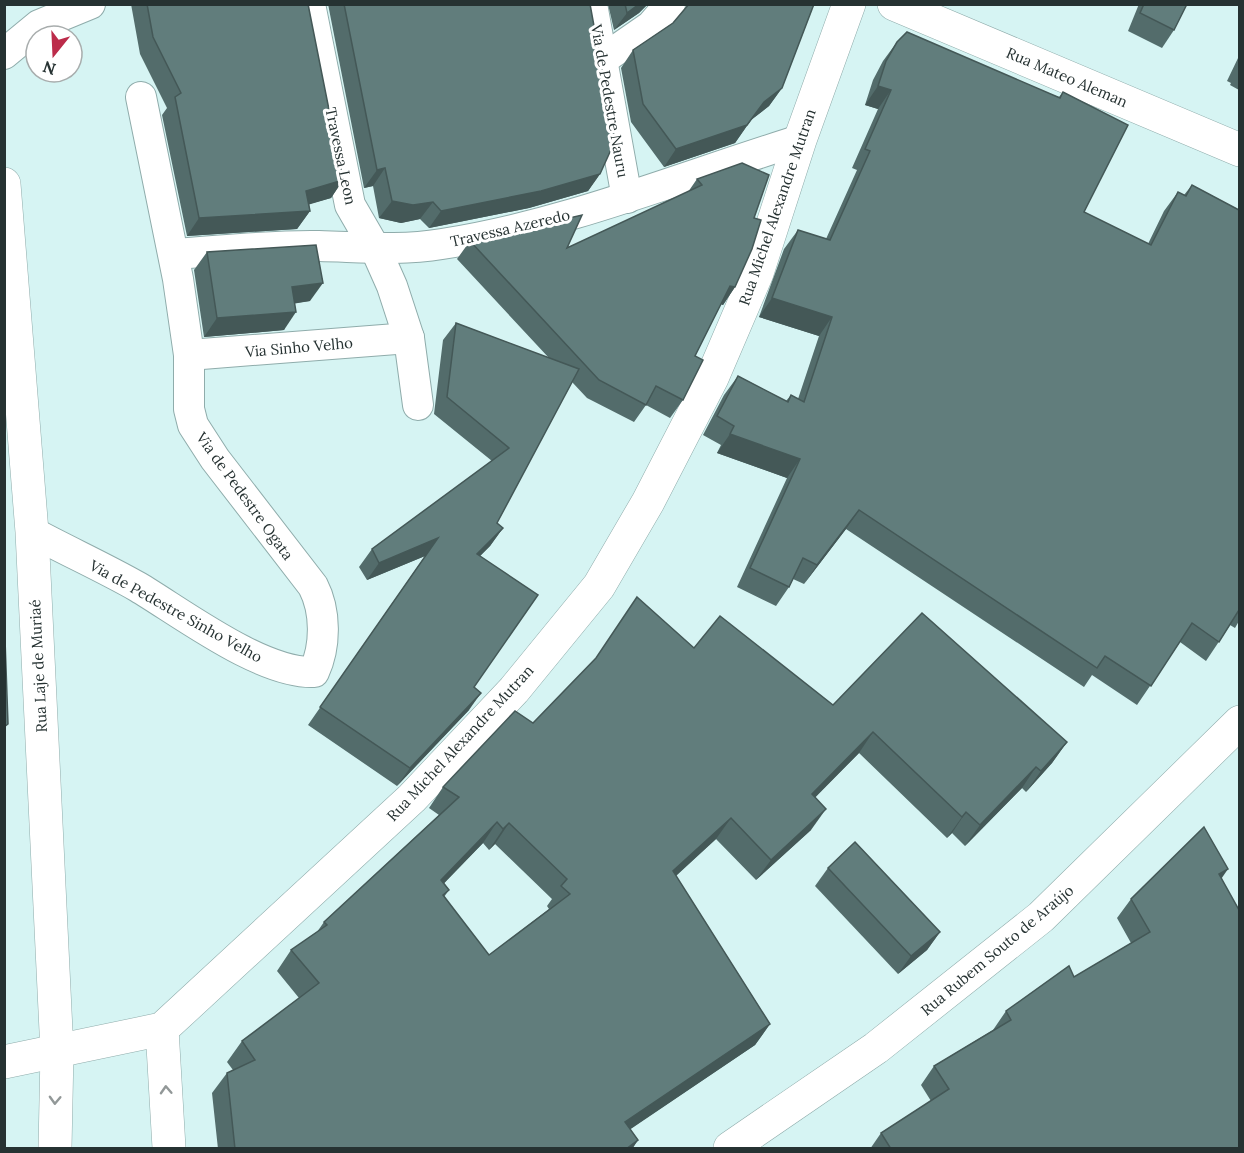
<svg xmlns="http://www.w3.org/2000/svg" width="1244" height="1153" font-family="Lora,serif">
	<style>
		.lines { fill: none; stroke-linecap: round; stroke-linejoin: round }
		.service-casing { stroke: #8facab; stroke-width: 32 }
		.minor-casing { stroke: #8facab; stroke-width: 34 }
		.service { stroke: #fff; stroke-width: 30 }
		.minor { stroke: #fff; stroke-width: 33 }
		.wall { fill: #536c6b; fill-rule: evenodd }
		.shaded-wall { fill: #445857 }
		.building { fill: #617d7c; stroke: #445857; stroke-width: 1.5; fill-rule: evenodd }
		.oneway { stroke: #929898 }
		.labels { text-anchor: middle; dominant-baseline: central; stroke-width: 6; stroke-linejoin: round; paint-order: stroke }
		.street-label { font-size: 15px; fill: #263232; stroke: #fff }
	</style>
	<rect width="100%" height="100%" fill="#d6f4f3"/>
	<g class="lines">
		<defs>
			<g id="service">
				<polyline points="310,4 350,205 376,250 392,286 409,338 418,405"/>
				<polyline points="592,4 627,198"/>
				<polyline points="4,54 39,25 90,4"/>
				<polyline points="602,60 651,26 670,4"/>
				<path d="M174,254c48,-3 97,-9 145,-8 43,1 80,5 123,-2 123,-19 239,-67 358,-104"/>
				<polyline points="189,355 409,338"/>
				<path d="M32,532c35,19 71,35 106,55 45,27 124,87 176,85 12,-26 12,-61 -1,-86l-98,-127 -22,-34 -4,-16v-54l-11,-76 -37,-182"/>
			</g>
			<g id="minor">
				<polyline points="894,4 1240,150"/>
				<polyline points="4,184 32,532 57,1052 55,1148"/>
				<polyline points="162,1029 169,1148"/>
				<polyline points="4,1062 162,1029 412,798 514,690 599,586 648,502 712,378 757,273 800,140 849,4"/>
				<polyline points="730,1148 876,1048 1041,917 1240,722"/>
			</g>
		</defs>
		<use href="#service" class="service-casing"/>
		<use href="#minor" class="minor-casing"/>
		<use href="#service" class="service"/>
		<use href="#minor" class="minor"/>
	</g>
	<g class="wall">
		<polygon points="131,4 308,4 343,180 331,198 309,204 310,211 297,229 187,236 162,115 167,108 140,54"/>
		<polygon points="328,4 590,4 600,174 588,191 529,208 429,228 420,219 401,223 379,218 373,186 364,188"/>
		<polygon points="608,4 648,4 639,13 614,30"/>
		<polygon points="686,4 814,4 782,88 769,106 751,120 735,143 664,167 631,122 621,68 633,50 673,23 687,7"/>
		<polygon points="1139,4 1187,4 1174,30 1162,48 1128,31"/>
		<polygon points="897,42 1059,97 1063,92 1084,212 1148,244 1164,211 1178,192 1184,195 1192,185 1239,210 1239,621 1235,628 1230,625 1206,661 1180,642 1137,705 1092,675 1084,687 846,529 804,584 793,579 789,587 776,606 737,587 787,478 717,453 721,445 703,435 724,395 738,376 786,401 791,395 798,399 819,336 759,317 784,249 798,230 826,239 857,170 852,168 878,109 865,105 873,80 883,61"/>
		<polygon points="1239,56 1239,90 1230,85 1231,83 1227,81"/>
		<polygon points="697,179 754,218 735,287 723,305 721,304 695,356 683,400 670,418 646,405 634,422 587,398 572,382 497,523 503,528 490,546 480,556 474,687 469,710 397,786 308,725 425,556 367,580 359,567 372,549 492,461 434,414 443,340 456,323 549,358 457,259 470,241 567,248 688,192"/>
		<polygon points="207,252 310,301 295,303 284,330 204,337 194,270"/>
		<path d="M694,648l139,57 234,37 -15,21 -26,29 -4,-4 -57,58 -13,-13 -5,5 -88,-85 -44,44 -4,33 -55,50 -40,-41 -40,37 94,148 -15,21 -125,84 8,11 -6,9h-414l-6,-56 15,-20 6,-3 -6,-8 15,-21 57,-43 -22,-27 14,-21 26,-18 7,-10 115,-107 -10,-7 14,-21 90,-64zM483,843l6,7 6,-6 57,55 -5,7 2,3 -60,46 -45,-58 5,-7 -5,-7z"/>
		<polygon points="828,868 940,932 927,950 898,974 815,886"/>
		<polygon points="1222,878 1239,1149 870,1149 881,1133 931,1101 921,1085 934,1066 993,1030 1006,1011 1074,977 1131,943 1117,918 1131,899"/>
	</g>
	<g class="shaded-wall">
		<polygon points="639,4 648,4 639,13 614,30 627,13"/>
		<polygon points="878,86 891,90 878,109 865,105"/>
		<polygon points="782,88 769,106 751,120 735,143 664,167 676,149 764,102"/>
		<polygon points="385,168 373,186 364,188 377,170"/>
		<polygon points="600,174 588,191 529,208 429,228 441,211"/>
		<polygon points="343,180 331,198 294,209 306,191"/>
		<polygon points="392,201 433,202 420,219 401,223 379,218"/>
		<polygon points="310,211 297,229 187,236 199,218"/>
		<polygon points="323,283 310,301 280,306 292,287"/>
		<polygon points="730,286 735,287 723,305 718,303"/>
		<polygon points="772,298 832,317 819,336 759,317"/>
		<polygon points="296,312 284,330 204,337 217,318"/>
		<polygon points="730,434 800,459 787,478 717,453"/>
		<polygon points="859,510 846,529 804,584 817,565"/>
		<polygon points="503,528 490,546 464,572 477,554"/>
		<polygon points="438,538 425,556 367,580 379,563"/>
		<polygon points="481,693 469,710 397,786 410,768"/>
		<polygon points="873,732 859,753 798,815 812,794"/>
		<polygon points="1067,742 1052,763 1026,792 1041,771"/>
		<polygon points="1036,767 1022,788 965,846 980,825"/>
		<polygon points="826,809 811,830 756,880 771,860"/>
		<polygon points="966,812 952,833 947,838 962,817"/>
		<polygon points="731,818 716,839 658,892 673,871"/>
		<polygon points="497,822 483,843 427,901 441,880"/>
		<polygon points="509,823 495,844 489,850 503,829"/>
		<polygon points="1228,869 1215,888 1219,874"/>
		<polygon points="940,932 927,950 898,974 911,956"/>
		<polygon points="770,1024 755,1045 610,1143 625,1122"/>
		<polygon points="638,1140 632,1149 626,1149"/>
	</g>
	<g class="building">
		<polygon points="147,4 308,4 343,180 306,191 310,211 199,218 175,97 181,93 153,37"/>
		<polygon points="344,4 590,4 615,141 600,174 541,191 441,211 433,202 413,205 392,201 385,168 377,170"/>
		<polygon points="625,4 639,4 627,13"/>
		<polygon points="689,4 814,4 782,88 764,102 747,125 676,149 643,104 633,50 673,23"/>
		<polygon points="1144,4 1187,4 1174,30 1140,13"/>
		<polygon points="907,32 1060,98 1063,92 1128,125 1084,212 1151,245 1178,192 1186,196 1192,185 1239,210 1239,610 1219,642 1192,623 1151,686 1105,656 1097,668 859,510 817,565 803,558 789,587 750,568 800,459 730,434 734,426 717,416 738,376 788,402 791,395 804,402 832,317 772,298 798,230 830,240 870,151 865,149 891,90 878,86 886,61 897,42"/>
		<polygon points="742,163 769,175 754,218 761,220 752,249 735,287 730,286 695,356 703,360 683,400 656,386 646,405 599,380 470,241 582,215 567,248 702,185 697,179"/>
		<polygon points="316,245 323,283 292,287 296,312 217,318 207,252"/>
		<polygon points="456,323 579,369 497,523 503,528 477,554 538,595 474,687 481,693 410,768 320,707 438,538 379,563 372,549 509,448 447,397"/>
		<path d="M637,597l57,51 26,-32 113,89 89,-92 145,129 -26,29 -5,-4 -56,58 -14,-13 -4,5 -89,-85 -61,62 14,15 -55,51 -40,-42 -58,53 97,153 -145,98 13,18 -12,9h-391l-8,-76 28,-13 -13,-19 77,-58 -28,-33 36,-25 -3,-3 135,-125 -16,-10 72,-76 18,12 63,-65zM497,822l6,7 6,-6 58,56 -6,7 9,8 -81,61 -46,-60 6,-5 -8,-10z"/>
		<polygon points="4,611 8,724 4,727"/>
		<polygon points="1204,827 1228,869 1219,874 1239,910 1239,1149 891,1149 881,1133 949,1089 934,1066 1011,1020 1006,1011 1069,966 1074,977 1150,932 1131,899"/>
		<polygon points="855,842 940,932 911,956 828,868"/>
	</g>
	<defs><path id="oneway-chevron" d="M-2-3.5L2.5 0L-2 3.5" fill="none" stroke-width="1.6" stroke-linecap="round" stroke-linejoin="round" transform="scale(1.5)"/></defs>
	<g class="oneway">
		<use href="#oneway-chevron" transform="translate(166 1090) rotate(-93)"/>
		<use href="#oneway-chevron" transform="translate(55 1100) rotate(92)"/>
	</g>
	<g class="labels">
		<g class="street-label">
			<text transform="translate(1067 77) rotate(23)">Rua Mateo Aleman</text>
			<text transform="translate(610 101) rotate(80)">Via de Pedestre Nauru</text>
			<text transform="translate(341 156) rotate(78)">Travessa Leon</text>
			<text transform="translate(777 207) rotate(-71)">Rua Michel Alexandre Mutran</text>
			<text transform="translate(510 228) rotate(-13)">Travessa Azeredo</text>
			<text transform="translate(299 347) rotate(-5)">Via Sinho Velho</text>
			<text transform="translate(245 496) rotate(54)">Via de Pedestre Ogata</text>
			<text transform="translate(176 611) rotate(29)">Via de Pedestre Sinho Velho</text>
			<text transform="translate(38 666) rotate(-93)">Rua Laje de Muriaé</text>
			<text transform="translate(460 743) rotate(-47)">Rua Michel Alexandre Mutran</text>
			<text transform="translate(997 950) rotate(-40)">Rua Rubem Souto de Araújo</text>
		</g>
	</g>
	<rect width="1244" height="1153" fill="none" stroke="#263232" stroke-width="12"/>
	<g transform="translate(54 54) rotate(198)"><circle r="28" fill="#ffffff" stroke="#a8adad" stroke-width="1.5"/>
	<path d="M0-4.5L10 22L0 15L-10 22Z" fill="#bc2b4a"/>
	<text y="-9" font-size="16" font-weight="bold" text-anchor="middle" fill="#263232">N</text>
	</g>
</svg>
